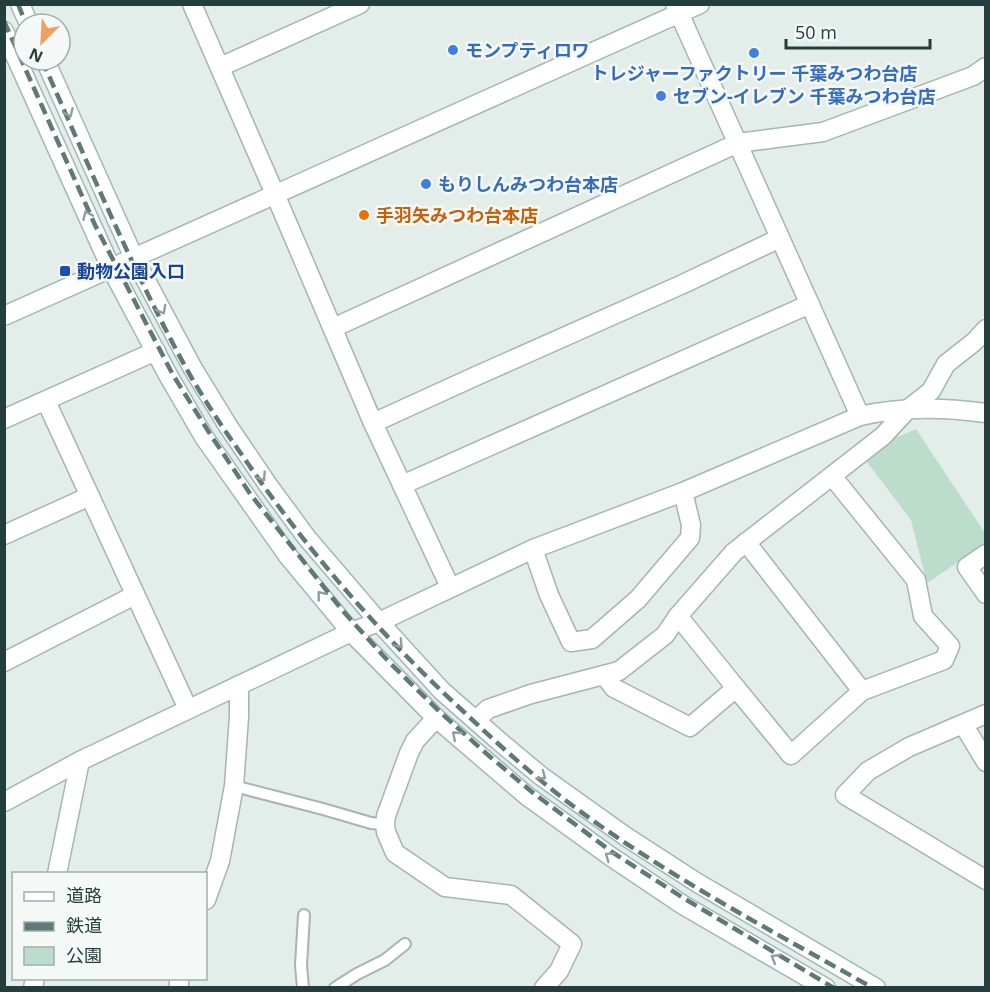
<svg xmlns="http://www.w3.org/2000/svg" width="990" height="992" font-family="'Open Sans','Noto Sans JP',sans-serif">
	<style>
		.green { fill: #bdddcc }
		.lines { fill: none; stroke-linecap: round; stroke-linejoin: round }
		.lane-casing { stroke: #a6b5b2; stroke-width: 14 }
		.street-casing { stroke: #a6b5b2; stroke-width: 21 }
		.secondary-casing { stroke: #a2b8b5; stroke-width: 21 }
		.lane { stroke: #fff; stroke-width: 10 }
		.street { stroke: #fff; stroke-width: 18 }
		.secondary { stroke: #fff; stroke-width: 18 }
		.rail { stroke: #5e7977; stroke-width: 4.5; stroke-dasharray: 12 6; stroke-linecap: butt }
		.oneway { stroke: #919e9e }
		.shop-dot { fill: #3f7fe0; stroke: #f4f9f8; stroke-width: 2 }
		.food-dot { fill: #e8710a; stroke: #f4f9f8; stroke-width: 2 }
		.transit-dot { fill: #1a4fb4; stroke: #f4f9f8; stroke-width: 2 }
		.labels { text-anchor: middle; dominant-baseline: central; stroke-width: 5; stroke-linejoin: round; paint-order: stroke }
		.shop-label { font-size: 18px; font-weight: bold; fill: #366cbe; stroke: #f4f9f8; text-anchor: start }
		.food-label { font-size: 18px; font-weight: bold; fill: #c56008; stroke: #f4f9f8; text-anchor: start }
		.transit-label { font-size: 18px; font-weight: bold; fill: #164399; stroke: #f4f9f8; text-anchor: start }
	</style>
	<rect width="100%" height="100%" fill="#e3edea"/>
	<polygon class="green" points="916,429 985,533 985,544 927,583 911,520 863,457 883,443"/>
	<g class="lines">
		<defs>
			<g id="lane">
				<polyline points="234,786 323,809 371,823 385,824"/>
				<polyline points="303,988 301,965 304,915"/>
				<polyline points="335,988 357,974 385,960 405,944"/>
			</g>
			<g id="street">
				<polyline points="192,4 275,194 373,423 450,587"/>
				<polyline points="675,4 860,416"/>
				<polyline points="220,67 360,4"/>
				<polyline points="333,328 738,143 823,132 973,76 986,67"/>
				<polyline points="46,401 188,709"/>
				<polyline points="4,419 156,351"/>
				<polyline points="373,423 476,376 683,284 780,238"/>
				<polyline points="402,485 810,304"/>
				<polyline points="4,535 90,496"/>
				<polyline points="746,542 862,691"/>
				<polyline points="533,549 549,595 571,642 592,639 638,599 690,538 691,525 683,492"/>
				<polyline points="986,554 967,567 986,594"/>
				<polyline points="4,662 135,595"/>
				<polyline points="604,675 614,688 690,727 736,688 678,616"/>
				<polyline points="736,688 791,755 862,691 944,660 950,646 923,616 916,580 832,476"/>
				<polyline points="986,714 909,747 868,771 845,795 986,880"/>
				<polyline points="436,718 415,741 409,753 386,816 385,824 386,832 395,853 445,887 511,895 572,944 559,971 544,988"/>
				<polyline points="476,720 488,709 531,694 619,671 665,635 678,616 734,552 883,436 908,409 931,391 946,364 974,342 986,329"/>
				<polyline points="963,724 986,762"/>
				<polyline points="206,900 220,861 234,786 239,717 239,685"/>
				<polyline points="179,988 179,978"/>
			</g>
			<g id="secondary">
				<polyline points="20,4 29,24"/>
				<polyline points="4,31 111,268 168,375 204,437 288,556 351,632 436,718 527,796 610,856 683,905 826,988"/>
				<polyline points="45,60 134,258 192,367 228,426 268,485 307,538 379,622 442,691 499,741 541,776 625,836 696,882 876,988"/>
				<polyline points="4,316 700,4"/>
				<path d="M4,802l76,-41 271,-129 28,-10 154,-73 150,-57 177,-76c42,-10 83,-9 126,-3"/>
				<polyline points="57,874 80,761"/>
				<polyline points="33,988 35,978"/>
			</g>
		</defs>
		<use href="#lane" class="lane-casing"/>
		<use href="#street" class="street-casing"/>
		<use href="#secondary" class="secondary-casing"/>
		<use href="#lane" class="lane"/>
		<use href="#street" class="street"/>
		<use href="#secondary" class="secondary"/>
		<g class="rail">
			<polyline points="18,4 26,24"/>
			<polyline points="4,21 95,225 173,375 210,434 251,495 342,610 389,662 441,713 488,755 532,792 612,852 685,899 834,988"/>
			<path d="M42,60c46,104 90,209 144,308 17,30 36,59 56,87 64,94 138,180 222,257 43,41 89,81 138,115 86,60 179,109 271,161"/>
		</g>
	</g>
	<defs><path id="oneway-chevron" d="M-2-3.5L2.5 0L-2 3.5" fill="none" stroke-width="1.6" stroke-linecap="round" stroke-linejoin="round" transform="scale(1.5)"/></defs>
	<g class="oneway">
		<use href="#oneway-chevron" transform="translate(69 113) rotate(66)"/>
		<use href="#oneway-chevron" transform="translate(87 215) rotate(-114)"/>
		<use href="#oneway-chevron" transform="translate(162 310) rotate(62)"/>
		<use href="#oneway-chevron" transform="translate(262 477) rotate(56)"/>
		<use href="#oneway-chevron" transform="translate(321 595) rotate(-129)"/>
		<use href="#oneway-chevron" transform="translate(399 644) rotate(47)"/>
		<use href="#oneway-chevron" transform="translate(456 735) rotate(-139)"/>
		<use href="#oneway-chevron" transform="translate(542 776) rotate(38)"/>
		<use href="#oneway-chevron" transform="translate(609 856) rotate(-145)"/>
		<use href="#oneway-chevron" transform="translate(775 958) rotate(-150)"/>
	</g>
	<g class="shop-dot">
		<circle cx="453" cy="50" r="6"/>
		<circle cx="754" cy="53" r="6"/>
		<circle cx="661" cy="96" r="6"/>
		<circle cx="426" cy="184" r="6"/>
	</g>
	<circle class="food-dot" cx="364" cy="215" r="6"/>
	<rect class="transit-dot" x="59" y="265" width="12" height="12" rx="3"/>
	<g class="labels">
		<g class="shop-label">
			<text x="465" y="50">モンプティロワ</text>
			<text x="754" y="73" text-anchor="middle">トレジャーファクトリー 千葉みつわ台店</text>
			<text x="673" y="96">セブン-イレブン 千葉みつわ台店</text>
			<text x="438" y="184">もりしんみつわ台本店</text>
		</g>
		<g class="food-label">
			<text x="376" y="215">手羽矢みつわ台本店</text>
		</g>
		<g class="transit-label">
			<text x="77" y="271">動物公園入口</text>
		</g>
	</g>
	<rect width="990" height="992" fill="none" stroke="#233e3c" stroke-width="12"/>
	<rect x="12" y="872" width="195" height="108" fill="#f4f9f8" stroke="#a0aead" stroke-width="1.5"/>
	<rect x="24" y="892" width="30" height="9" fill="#ffffff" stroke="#a0aead" stroke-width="1.5"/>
	<text x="66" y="902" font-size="18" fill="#233e3c">道路</text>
	<rect x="24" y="922" width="30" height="9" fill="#5e7977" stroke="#a0aead" stroke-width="1.5"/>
	<text x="66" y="932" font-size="18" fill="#233e3c">鉄道</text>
	<rect x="24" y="947" width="30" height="18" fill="#bdddcc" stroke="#a0aead" stroke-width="1.5"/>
	<text x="66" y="962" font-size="18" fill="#233e3c">公園</text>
	<g transform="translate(42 42) rotate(204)"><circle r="28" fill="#f4f9f8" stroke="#a0aead" stroke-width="1.5"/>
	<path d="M0-4.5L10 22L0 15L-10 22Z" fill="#eda061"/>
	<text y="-9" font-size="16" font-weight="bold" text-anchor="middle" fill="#233e3c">N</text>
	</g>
	<path d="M786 39v9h144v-9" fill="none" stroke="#233e3c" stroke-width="3"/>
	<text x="795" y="39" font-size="18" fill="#233e3c" stroke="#f4f9f8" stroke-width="4.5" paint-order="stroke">50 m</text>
</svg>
